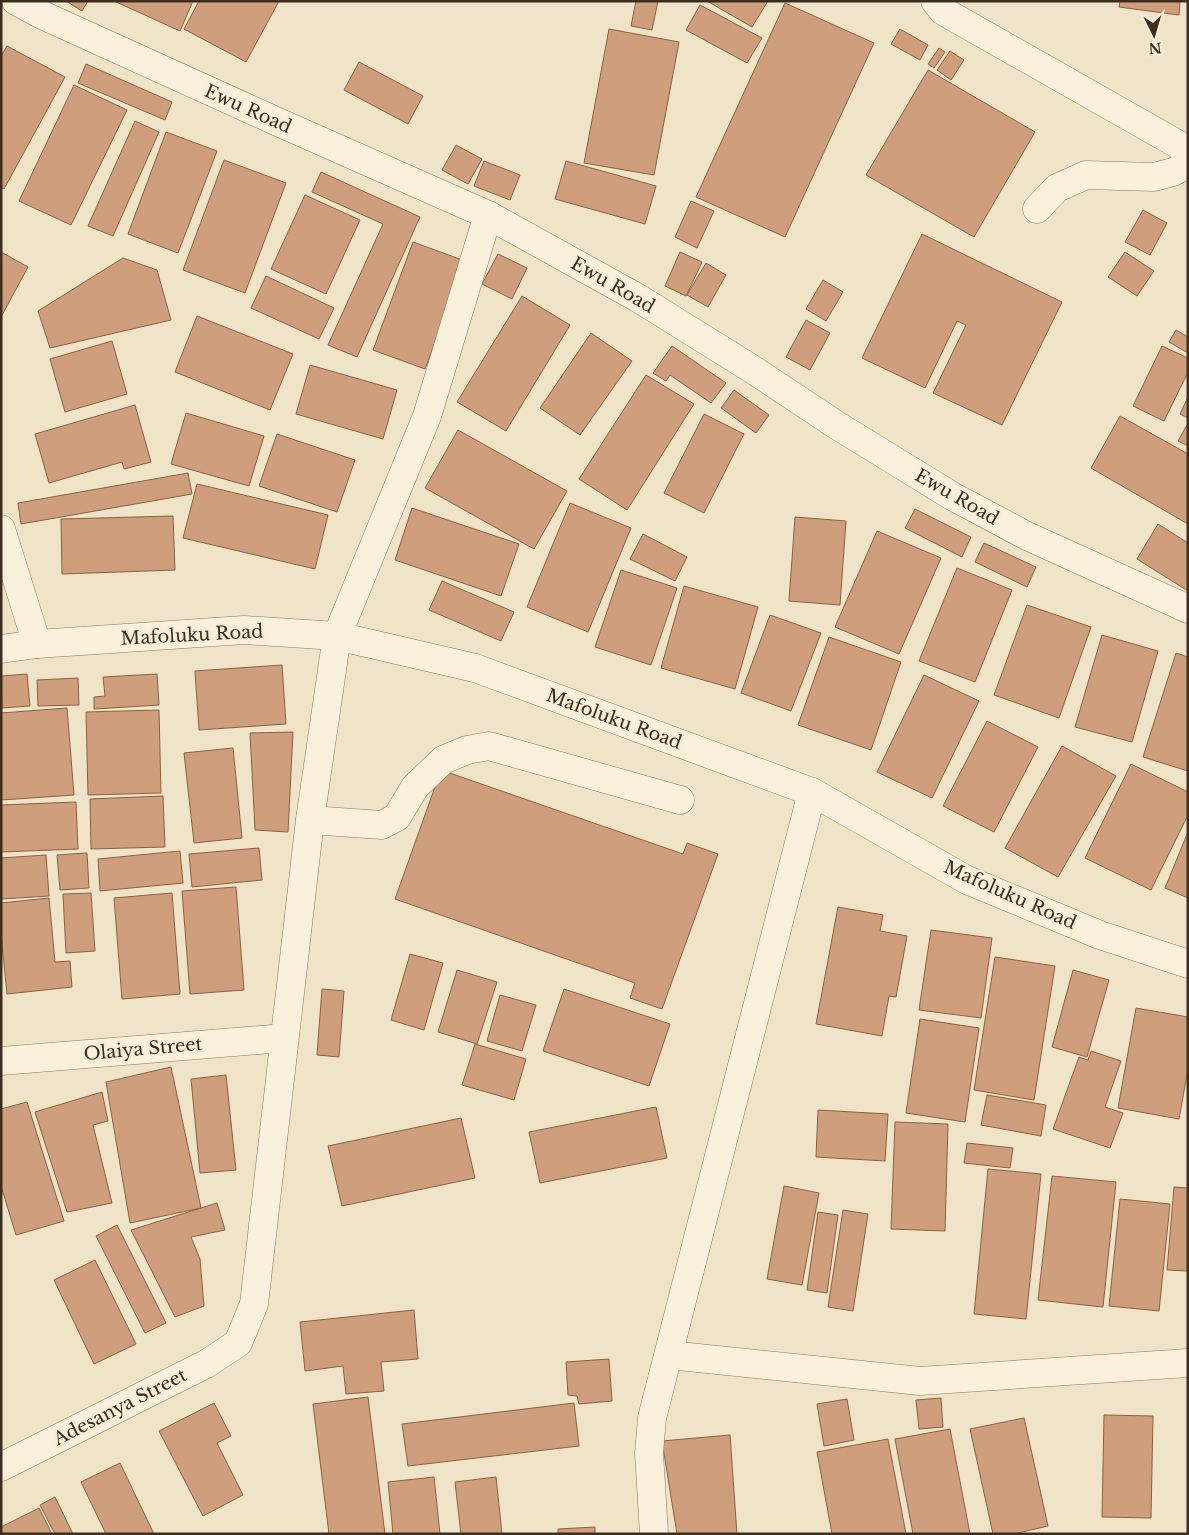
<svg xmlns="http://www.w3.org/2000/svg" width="1189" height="1535" font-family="'Libre Baskerville',serif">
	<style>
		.building { fill: #cf9f7d; stroke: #8d5f41 }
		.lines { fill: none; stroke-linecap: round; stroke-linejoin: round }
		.minor-casing { stroke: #8d765c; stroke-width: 29 }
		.minor { stroke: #faf1dc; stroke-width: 28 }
		.labels { text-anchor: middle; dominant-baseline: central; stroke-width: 5; stroke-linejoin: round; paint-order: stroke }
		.street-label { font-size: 18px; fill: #3d2e20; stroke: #f7eed8 }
	</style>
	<rect width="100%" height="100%" fill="#f0e4c8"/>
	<g class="building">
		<polygon points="66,1 88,1 82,11"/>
		<polygon points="114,1 193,1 180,31"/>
		<polygon points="199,1 279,1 246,62 184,29"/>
		<polygon points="636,1 658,1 652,30 631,26"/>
		<polygon points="707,1 768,1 752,27"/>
		<polygon points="1120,1 1180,1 1179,15 1119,7"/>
		<polygon points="785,3 874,43 785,237 696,197"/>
		<polygon points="700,5 762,38 747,63 686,30"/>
		<polygon points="609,29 679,42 654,175 584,163"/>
		<polygon points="900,29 928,45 920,60 891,44"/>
		<polygon points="7,46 65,77 4,189 1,187 1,56"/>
		<polygon points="939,48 945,52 934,68 928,64"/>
		<polygon points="950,51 964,60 951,80 937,70"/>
		<polygon points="359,62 423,96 408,124 344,90"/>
		<polygon points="86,64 172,102 165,120 78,83"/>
		<polygon points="928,70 1035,132 974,237 866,175"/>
		<polygon points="74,85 127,110 71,225 19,201"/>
		<polygon points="135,121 159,132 113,236 88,226"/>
		<polygon points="166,132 217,151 178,253 128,234"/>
		<polygon points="456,145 482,159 468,184 442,170"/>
		<polygon points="224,160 286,183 245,293 183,270"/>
		<polygon points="484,161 520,175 510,200 474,186"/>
		<polygon points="566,161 656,186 645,224 555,199"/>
		<polygon points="321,172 420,217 357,357 328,345 383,224 312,192"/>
		<polygon points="305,195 360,220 326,294 271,269"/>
		<polygon points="691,201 714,211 697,248 675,237"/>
		<polygon points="1143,210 1167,223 1150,255 1125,242"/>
		<polygon points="922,234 1062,302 1002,425 933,393 966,325 957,321 925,388 862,358"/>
		<polygon points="413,242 465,261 425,369 373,350"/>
		<polygon points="1,252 28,267 1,317"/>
		<polygon points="680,252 702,262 686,296 665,286"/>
		<polygon points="1125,252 1154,271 1137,296 1108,277"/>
		<polygon points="498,254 527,268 512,299 482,284"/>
		<polygon points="123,258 157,270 171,320 50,348 38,311"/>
		<polygon points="706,263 726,275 708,307 687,295"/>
		<polygon points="266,276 334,308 319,339 251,308"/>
		<polygon points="823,280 843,292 826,321 806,309"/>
		<polygon points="522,296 570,325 506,431 457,402"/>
		<polygon points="197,316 293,354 270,410 175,372"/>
		<polygon points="806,320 830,333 810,370 786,357"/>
		<polygon points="1176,330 1188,337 1188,353 1169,342"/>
		<polygon points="591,333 632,361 580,435 540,408"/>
		<polygon points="112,341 127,394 65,412 50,359"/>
		<polygon points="672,346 726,383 711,403 670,375 666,381 653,373"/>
		<polygon points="1162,346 1188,358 1188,372 1164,421 1133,406"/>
		<polygon points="310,365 397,390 383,439 296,414"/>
		<polygon points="646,375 694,404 627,510 579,479"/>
		<polygon points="734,390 769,415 756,433 721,408"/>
		<polygon points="1188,397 1188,418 1180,414"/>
		<polygon points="135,405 151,462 124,469 122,462 49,483 35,434"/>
		<polygon points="186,413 264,436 249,486 171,464"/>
		<polygon points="704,414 744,434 704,513 664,493"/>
		<polygon points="1120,416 1188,454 1188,524 1091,468"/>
		<polygon points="1188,423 1188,446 1178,441"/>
		<polygon points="458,430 567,491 534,549 425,488"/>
		<polygon points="277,434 355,460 337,512 259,486"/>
		<polygon points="188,473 192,494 21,524 18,503"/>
		<polygon points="197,484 328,515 315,569 183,538"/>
		<polygon points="570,503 631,528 588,632 527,607"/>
		<polygon points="412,508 519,544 501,596 395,560"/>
		<polygon points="915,509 971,537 962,557 905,528"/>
		<polygon points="173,516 175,570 62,574 61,519"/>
		<polygon points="795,517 846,521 840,605 789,601"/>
		<polygon points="1158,524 1188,543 1188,591 1137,559"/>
		<polygon points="877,531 941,558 899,654 835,627"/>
		<polygon points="643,534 687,557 675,581 630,559"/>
		<polygon points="984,543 1036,567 1027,587 975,562"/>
		<polygon points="957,568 1012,590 975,682 919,661"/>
		<polygon points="621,570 677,588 651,665 595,647"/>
		<polygon points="442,581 514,612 501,641 429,610"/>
		<polygon points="684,586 758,607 735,689 661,668"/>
		<polygon points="1027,605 1091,627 1059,718 994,695"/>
		<polygon points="770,615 821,633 791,711 741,693"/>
		<polygon points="1102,635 1158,651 1132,742 1075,727"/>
		<polygon points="829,637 901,662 871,750 798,725"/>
		<polygon points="1176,653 1188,657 1188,771 1143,757"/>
		<polygon points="282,665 286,724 199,730 195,671"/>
		<polygon points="27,674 30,706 2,708 1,676"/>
		<polygon points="157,674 159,705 94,709 94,697 105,696 103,677"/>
		<polygon points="924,675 979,701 932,798 877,772"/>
		<polygon points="78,678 79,705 38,706 37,680"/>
		<polygon points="67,708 74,795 1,800 1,713"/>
		<polygon points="159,710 161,793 88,795 86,712"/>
		<polygon points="987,721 1038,747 994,832 943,806"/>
		<polygon points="293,732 288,832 255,830 250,733"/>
		<polygon points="1062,746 1116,776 1058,877 1005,848"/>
		<polygon points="233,748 242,838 194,843 184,753"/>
		<polygon points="1131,764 1188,792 1188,815 1151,890 1085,858"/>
		<polygon points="441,770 683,854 687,843 718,854 662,1009 630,998 635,983 395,899"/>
		<polygon points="163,796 165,847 91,849 90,799"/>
		<polygon points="76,802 78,849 1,852 1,805"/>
		<polygon points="1188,832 1188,898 1165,888"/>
		<polygon points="259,848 262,880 192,887 189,854"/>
		<polygon points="180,851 183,883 100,891 98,859"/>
		<polygon points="87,853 89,888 60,890 57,855"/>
		<polygon points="46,855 49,896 1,899 1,858"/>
		<polygon points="236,887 244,990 190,994 182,891"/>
		<polygon points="91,893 95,951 66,953 63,894"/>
		<polygon points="172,893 180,994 122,999 114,898"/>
		<polygon points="49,898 55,962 70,961 72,987 7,994 1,934 1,903"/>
		<polygon points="838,907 883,915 880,931 907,936 896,997 889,996 882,1036 816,1024"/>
		<polygon points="931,930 992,938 981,1018 919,1010"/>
		<polygon points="410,954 443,963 424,1030 391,1020"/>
		<polygon points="995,957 1055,966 1034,1100 974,1090"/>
		<polygon points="457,970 497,982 477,1044 438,1032"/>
		<polygon points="1073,970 1109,980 1087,1057 1052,1047"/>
		<polygon points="322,989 344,991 339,1057 317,1055"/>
		<polygon points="564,989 670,1024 649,1086 543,1051"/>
		<polygon points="500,995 536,1005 522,1051 487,1041"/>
		<polygon points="1136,1008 1188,1017 1188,1069 1179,1119 1118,1108"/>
		<polygon points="920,1019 979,1028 965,1122 906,1113"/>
		<polygon points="475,1044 526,1059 514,1100 462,1085"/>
		<polygon points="1091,1051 1121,1061 1105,1107 1123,1113 1110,1148 1053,1129 1079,1057 1088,1060"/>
		<polygon points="171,1067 201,1208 130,1223 106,1082"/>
		<polygon points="226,1075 236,1170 200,1173 191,1079"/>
		<polygon points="102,1092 108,1121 93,1125 112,1203 67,1212 35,1112"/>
		<polygon points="987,1095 1046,1105 1041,1136 981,1125"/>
		<polygon points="27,1102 64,1221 16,1235 1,1186 1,1109"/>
		<polygon points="656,1107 667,1158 540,1183 529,1132"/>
		<polygon points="818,1110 888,1114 885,1161 816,1157"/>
		<polygon points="461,1118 475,1178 342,1206 328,1146"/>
		<polygon points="895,1122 948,1124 945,1231 891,1229"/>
		<polygon points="967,1143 1013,1148 1010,1168 964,1163"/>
		<polygon points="988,1169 1041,1174 1026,1319 974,1314"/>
		<polygon points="1052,1176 1116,1182 1103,1307 1038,1300"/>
		<polygon points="784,1186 819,1193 802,1285 767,1279"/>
		<polygon points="1174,1187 1188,1188 1188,1271 1167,1270"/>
		<polygon points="1120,1199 1170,1204 1159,1311 1109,1306"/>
		<polygon points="217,1203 225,1230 191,1237 200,1259 204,1306 175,1317 131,1230"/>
		<polygon points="843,1210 868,1214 853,1311 828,1307"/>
		<polygon points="818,1212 838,1215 827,1293 807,1290"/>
		<polygon points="117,1225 166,1323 145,1333 96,1236"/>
		<polygon points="95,1260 136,1344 94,1364 54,1280"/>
		<polygon points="414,1310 418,1359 381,1362 384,1391 346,1394 343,1366 305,1371 300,1322"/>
		<polygon points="609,1359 612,1401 579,1404 577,1396 568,1395 566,1362"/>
		<polygon points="368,1397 385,1534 329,1534 313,1404"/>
		<polygon points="941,1398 943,1427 919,1429 916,1400"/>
		<polygon points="847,1399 854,1440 824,1446 817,1404"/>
		<polygon points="214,1403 231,1436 217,1443 243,1495 203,1516 159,1431"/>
		<polygon points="574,1403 579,1446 408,1466 402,1424"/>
		<polygon points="1104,1415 1153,1416 1151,1518 1102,1517"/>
		<polygon points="1024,1418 1048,1526 1014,1534 993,1534 970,1429"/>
		<polygon points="950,1429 970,1534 913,1534 895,1439"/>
		<polygon points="730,1435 737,1534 677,1534 662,1441"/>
		<polygon points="888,1439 906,1534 832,1534 817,1452"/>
		<polygon points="120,1463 154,1534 106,1534 81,1482"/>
		<polygon points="434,1477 440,1534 393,1534 388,1482"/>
		<polygon points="496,1477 502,1534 461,1534 455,1482"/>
		<polygon points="55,1497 73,1534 55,1534 40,1505"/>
		<polygon points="39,1508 52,1534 1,1534 1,1527"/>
		<polygon points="595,1527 595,1534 558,1534 558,1529"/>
	</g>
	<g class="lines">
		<defs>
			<g id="minor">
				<polyline points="16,1 40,14 278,122 488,215 638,298 752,369 838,426 952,496 1027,536 1188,609"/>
				<polyline points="935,1 943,11 1188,150"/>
				<polyline points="1037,209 1057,188 1086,175 1154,177 1173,172 1188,164"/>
				<polyline points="1,529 37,644"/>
				<polyline points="1,649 37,644 244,630 337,636 475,668 812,792 967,880 1100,935 1188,964"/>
				<polyline points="310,820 382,825 397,817 415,787 443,760 467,750 489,746 680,800"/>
				<polyline points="1,1061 284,1038"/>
				<polyline points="669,1355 920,1381 1188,1363"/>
				<polyline points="1,1467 206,1364 238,1343 254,1304 310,820 337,636 427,416 488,215"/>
				<polyline points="654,1534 649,1453 652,1418 812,792"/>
			</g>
		</defs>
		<use href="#minor" class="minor-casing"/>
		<use href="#minor" class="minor"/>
	</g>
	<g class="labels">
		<g class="street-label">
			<text transform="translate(248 109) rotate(24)">Ewu Road</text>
			<text transform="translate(613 285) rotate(30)">Ewu Road</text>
			<text transform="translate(957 497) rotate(30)">Ewu Road</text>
			<text transform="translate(192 635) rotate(-3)">Mafoluku Road</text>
			<text transform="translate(614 719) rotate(20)">Mafoluku Road</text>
			<text transform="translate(1010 895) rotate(24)">Mafoluku Road</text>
			<text transform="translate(143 1049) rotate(-5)">Olaiya Street</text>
			<text transform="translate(120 1407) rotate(-27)">Adesanya Street</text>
		</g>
	</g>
	<rect width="1189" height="1535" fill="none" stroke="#3d2e20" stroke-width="5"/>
	<g transform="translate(1154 35) rotate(175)" stroke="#f7eed8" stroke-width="4" paint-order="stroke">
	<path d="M0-4L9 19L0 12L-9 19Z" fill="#3d2e20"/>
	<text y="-8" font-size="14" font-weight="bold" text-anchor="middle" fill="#3d2e20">N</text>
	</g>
</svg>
